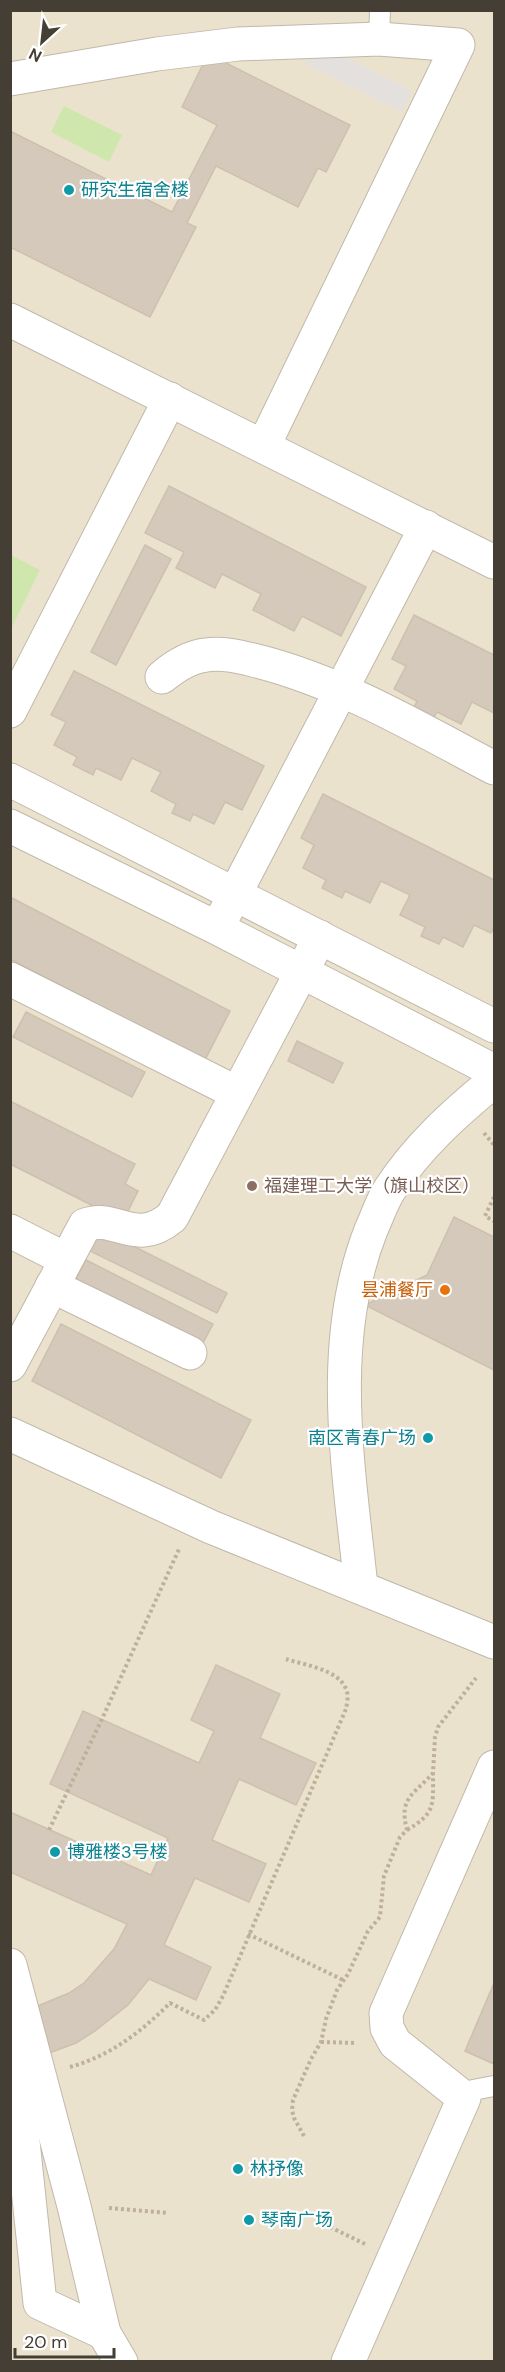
<svg xmlns="http://www.w3.org/2000/svg" width="505" height="2372" font-family="'DM Sans','Noto Sans SC',sans-serif">
	<style>
		.education { fill: #ebe2ce }
		.green { fill: #cfe7ad }
		.parking { fill: #e3e0dd }
		.building { fill: #d4c9ba; stroke: #cec0ae; stroke-width: 1.5 }
		.lines { fill: none; stroke-linecap: round; stroke-linejoin: round }
		.lane-casing { stroke: #c0b8aa; stroke-width: 22 }
		.street-casing { stroke: #c0b8aa; stroke-width: 35 }
		.path { stroke: #bfb099; stroke-width: 4; stroke-dasharray: 3 3; stroke-linecap: butt }
		.lane { stroke: #fff; stroke-width: 20 }
		.street { stroke: #fff; stroke-width: 33 }
		.culture-dot { fill: #0f9aa8; stroke: #fff; stroke-width: 2 }
		.education-dot { fill: #8d6e63; stroke: #fff; stroke-width: 2 }
		.food-dot { fill: #e8710a; stroke: #fff; stroke-width: 2 }
		.labels { text-anchor: middle; dominant-baseline: central; stroke-width: 4.5; stroke-linejoin: round; paint-order: stroke }
		.culture-label { font-size: 18px; fill: #0d838f; stroke: #fff; text-anchor: start }
		.education-label { font-size: 18px; fill: #785e54; stroke: #fff; text-anchor: start }
		.food-label { font-size: 18px; fill: #c56008; stroke: #fff; text-anchor: end }
	</style>
	<rect width="100%" height="100%" fill="#f2eee5"/>
	<rect class="education" x="11" y="11" width="483" height="2350"/>
	<g class="green">
		<polygon points="64,106 122,135 109,162 51,132"/>
		<polygon points="11,555 40,570 11,629"/>
	</g>
	<polygon class="parking" points="333,51 412,91 402,112 304,63"/>
	<g class="building">
		<polygon points="208,54 350,125 326,172 318,168 298,207 216,166 187,223 196,227 150,317 10,247 10,131 172,212 217,125 182,107"/>
		<polygon points="169,486 366,587 341,636 302,616 294,631 253,610 261,594 222,574 215,588 176,568 184,552 145,533"/>
		<polygon points="145,545 171,559 116,665 91,652"/>
		<polygon points="414,615 494,655 494,713 472,702 461,724 437,712 433,719 413,709 417,701 394,689 406,666 392,659"/>
		<polygon points="74,671 264,766 242,810 225,802 214,824 193,814 190,821 172,813 176,804 151,791 161,772 132,758 121,780 96,768 93,775 73,765 77,757 54,745 66,722 51,715"/>
		<polygon points="323,794 494,880 494,927 491,933 474,925 463,947 443,937 439,944 421,936 425,927 400,915 410,895 381,881 370,903 345,891 342,898 322,888 326,880 303,868 314,845 301,838"/>
		<polygon points="10,897 230,1011 205,1060 10,959"/>
		<polygon points="26,1012 145,1072 132,1097 13,1037"/>
		<polygon points="297,1041 343,1063 333,1083 288,1061"/>
		<polygon points="10,1101 135,1164 125,1184 138,1191 123,1221 10,1164"/>
		<polygon points="454,1217 494,1237 494,1370 365,1305 427,1275"/>
		<polygon points="111,1235 227,1293 217,1313 88,1250 95,1237"/>
		<polygon points="86,1260 213,1324 203,1343 76,1279"/>
		<polygon points="61,1324 251,1420 221,1478 32,1381"/>
		<polygon points="216,1665 280,1694 260,1738 316,1763 296,1805 239,1779 212,1840 266,1864 249,1902 195,1878 164,1945 211,1967 196,2000 149,1979 128,2005 95,2031 76,2043 25,2062 16,2015 69,1993 84,1983 114,1949 127,1924 10,1872 10,1812 151,1875 168,1838 50,1784 83,1711 199,1763 214,1731 191,1720"/>
		<polygon points="494,1983 494,2064 465,2051"/>
	</g>
	<g class="lines">
		<defs>
			<g id="lane">
				<polyline points="379,39 380,10"/>
				<polyline points="464,2098 473,2090 494,2086"/>
			</g>
			<g id="street">
				<polyline points="10,79 157,54 238,44 379,39 458,45 264,445"/>
				<polyline points="10,320 494,562"/>
				<path d="M162,677c13,-11 27,-20 44,-22 18,-3 38,3 55,7 83,22 157,66 233,106"/>
				<polyline points="10,711 170,399"/>
				<polyline points="10,780 494,1026"/>
				<polyline points="10,826 217,928 494,1071"/>
				<polyline points="225,913 426,527"/>
				<polyline points="10,979 237,1093"/>
				<polyline points="10,1231 65,1259"/>
				<polyline points="52,1286 190,1353"/>
				<path d="M10,1365l75,-140c31,-12 50,23 87,-8l148,-280"/>
				<polyline points="10,1434 211,1527 494,1642"/>
				<path d="M361,1587c-12,-117 -35,-243 10,-357 6,-13 11,-29 19,-41 28,-43 65,-76 104,-108"/>
				<polyline points="10,1965 74,2206 104,2333 121,2362"/>
				<polyline points="13,2046 40,2303 104,2333"/>
				<polyline points="348,2362 464,2098 395,2043 387,2028 386,2013 494,1767"/>
			</g>
		</defs>
		<use href="#lane" class="lane-casing"/>
		<use href="#street" class="street-casing"/>
		<g class="path">
			<polyline points="484,1133 494,1145"/>
			<polyline points="494,1197 485,1216 494,1221"/>
			<polyline points="49,1830 102,1719 180,1547"/>
			<path d="M407,1830c29,-17 26,-25 26,-56"/>
			<polyline points="248,1934 343,1980"/>
			<polyline points="321,2042 356,2043"/>
			<path d="M70,2067c40,-11 71,-35 100,-64l34,17 11,-10 8,-14 123,-287c1,-6 3,-14 0,-20 -8,-20 -42,-24 -60,-30"/>
			<path d="M304,2136l-10,-18 -2,-8 1,-10 18,-41 10,-17 5,-23 11,-29 11,-16 20,-43 12,-14 4,-41 16,-39 7,-7c-9,-33 8,-36 26,-57l2,-36 3,-10 38,-49"/>
			<polyline points="109,2208 168,2213"/>
			<polyline points="330,2227 365,2244"/>
		</g>
		<use href="#lane" class="lane"/>
		<use href="#street" class="street"/>
	</g>
	<g class="culture-dot">
		<circle cx="69" cy="190" r="6"/>
		<circle cx="428" cy="1438" r="6"/>
		<circle cx="55" cy="1852" r="6"/>
		<circle cx="238" cy="2169" r="6"/>
		<circle cx="249" cy="2220" r="6"/>
	</g>
	<circle class="education-dot" cx="252" cy="1186" r="6"/>
	<circle class="food-dot" cx="445" cy="1290" r="6"/>
	<g class="labels">
		<g class="culture-label">
			<text x="81" y="190">研究生宿舍楼</text>
			<text x="416" y="1438" text-anchor="end">南区青春广场</text>
			<text x="67" y="1852">博雅楼3号楼</text>
			<text x="250" y="2169">林抒像</text>
			<text x="261" y="2220">琴南广场</text>
		</g>
		<g class="education-label">
			<text x="264" y="1186">福建理工大学（旗山校区）</text>
		</g>
		<g class="food-label">
			<text x="433" y="1290">昙浦餐厅</text>
		</g>
	</g>
	<rect width="505" height="2372" fill="none" stroke="#443e34" stroke-width="24"/>
	<g transform="translate(42 42) rotate(207)" stroke="#ffffff" stroke-width="4.5" paint-order="stroke">
	<path d="M0-4.5L10 22L0 15L-10 22Z" fill="#443e34"/>
	<text y="-9" font-size="16" font-weight="bold" text-anchor="middle" fill="#443e34">N</text>
	</g>
	<path d="M15 2348v9h99v-9" fill="none" stroke="#443e34" stroke-width="3"/>
	<text x="24" y="2348" font-size="18" fill="#443e34" stroke="#ffffff" stroke-width="4.5" paint-order="stroke">20 m</text>
</svg>
